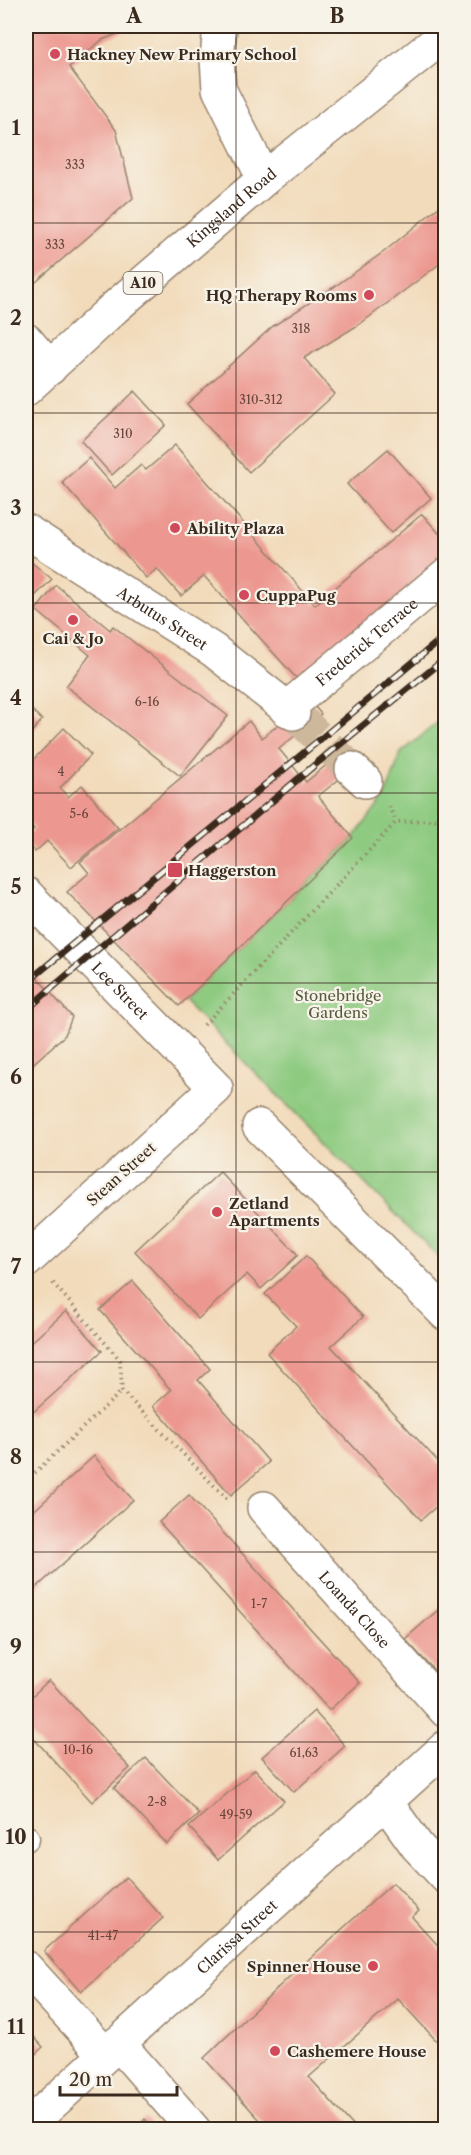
<svg xmlns="http://www.w3.org/2000/svg" width="471" height="2155" font-family="'Libre Caslon Text',serif">
	<style>
		.green { fill: #8ecb81; stroke: #647a50; stroke-width: 1.5 }
		.building { fill: #ec978f }
		.lines { fill: none; stroke-linecap: round; stroke-linejoin: round }
		.street-tunnel { stroke: #cdb89c; stroke-width: 33; stroke-dasharray: 33 16; stroke-linecap: butt }
		.lane-casing { stroke: #96826c; stroke-width: 27 }
		.street-casing { stroke: #96826c; stroke-width: 36 }
		.secondary-casing { stroke: #96826c; stroke-width: 36 }
		.highway-casing { stroke: #96826c; stroke-width: 36 }
		.path { stroke: #96826c; stroke-width: 4; stroke-dasharray: 1.5 4.5; stroke-linecap: butt }
		.lane { stroke: #fff; stroke-width: 24 }
		.street { stroke: #fff; stroke-width: 33 }
		.secondary { stroke: #fff; stroke-width: 33 }
		.highway { stroke: #fff; stroke-width: 33 }
		.rail-casing { stroke: #3b2a1e; stroke-width: 7 }
		.rail { stroke: #f7f3e8; stroke-width: 4.5; stroke-dasharray: 14; stroke-linecap: butt }
		.grid { fill: none; stroke: #3b2a1e; stroke-width: 1.5; stroke-opacity: 0.55 }
		.poi-dot { fill: #d1495b; stroke: #f7f3e8; stroke-width: 2 }
		.labels { text-anchor: middle; dominant-baseline: central; stroke-width: 4.5; stroke-linejoin: round; paint-order: stroke }
		.number-label { font-size: 12px; fill: #67453a }
		.shield { fill: #f7f3e8; stroke: #73665b; stroke-width: 1.5 }
		.shield-label { font-size: 14px; font-weight: bold; fill: #3b2a1e }
		.poi-label { font-size: 15px; font-weight: bold; fill: #3b2a1e; stroke: #f7f3e8; text-anchor: start }
		.street-label { font-size: 15px; fill: #3b2a1e; stroke: #f7f3e8 }
		.park-label { font-size: 15px; fill: #545a3c; stroke: #f7f3e8 }
		.neatline { fill: none; stroke: #3b2a1e; stroke-width: 2 }
		.grid-label { font-size: 20px; text-anchor: middle; font-weight: bold; fill: #3b2a1e }
	</style>
	<rect width="100%" height="100%" fill="#f7f3e8"/>
	<filter id="ink" filterUnits="userSpaceOnUse"><feTurbulence type="fractalNoise" baseFrequency=".0167" numOctaves="2"/><feDisplacementMap in="SourceGraphic" scale="12" xChannelSelector="R" yChannelSelector="G"/><feConvolveMatrix kernelMatrix="1 2 1 2 8 2 1 2 1" color-interpolation-filters="sRGB"/></filter>
	<filter id="wash" filterUnits="userSpaceOnUse"><feTurbulence type="fractalNoise" baseFrequency=".008" numOctaves="4" result="noise"/><feDisplacementMap in="SourceGraphic" scale="24" xChannelSelector="R" yChannelSelector="G"/><feGaussianBlur stdDeviation="1.35" result="paint"/><feColorMatrix in="noise" values="0 0 0 0 0 0 0 0 0 0 0 0 0 0 0 0 0 1.4 0 .05"/><feComposite in="paint" operator="in"/></filter>
	<g filter="url(#wash)">
		<rect width="100%" height="100%" fill="#f2dbbb"/>
		<polygon class="green" points="445,716 445,1264 184,1001 353,838 385,797 401,753"/>
		<g id="blocks">
			<g class="building">
				<polygon points="26,26 137,26 102,40 69,67 116,130 133,198 36,282 26,288"/>
				<polygon points="446,201 446,259 360,324 304,358 335,394 249,472 187,404 273,326 334,287 385,251"/>
				<polygon points="135,391 166,425 112,475 81,441"/>
				<polygon points="175,445 315,605 422,514 446,541 446,575 307,690 204,576 181,596 157,569 146,578 62,482 89,458 115,488 141,465 146,470"/>
				<polygon points="388,449 431,498 391,533 347,484"/>
				<polygon points="26,558 52,579 26,605"/>
				<polygon points="56,585 110,630 113,626 228,716 180,776 66,686 90,655 36,610"/>
				<polygon points="309,700 321,714 279,749 306,782 348,747 361,762 318,796 353,838 179,1006 67,892 89,873 80,862 249,721 262,738"/>
				<polygon points="26,704 42,720 26,739"/>
				<polygon points="64,728 91,755 60,788 68,797 82,785 118,828 71,867 47,841 35,852 26,843 26,837 34,829 26,820 26,755 32,761"/>
				<polygon points="26,965 72,1017 65,1035 26,1070"/>
				<polygon points="220,1172 298,1255 261,1289 247,1274 198,1319 135,1251"/>
				<polygon points="306,1256 363,1317 331,1346 446,1470 446,1498 421,1520 267,1353 296,1326 265,1294"/>
				<polygon points="133,1281 210,1369 198,1380 269,1462 231,1495 153,1406 171,1390 100,1310"/>
				<polygon points="66,1311 102,1351 30,1415 26,1410 26,1347"/>
				<polygon points="94,1456 133,1500 26,1597 26,1518"/>
				<polygon points="189,1495 360,1683 329,1710 159,1522"/>
				<polygon points="446,1603 446,1683 405,1639"/>
				<polygon points="49,1680 130,1768 92,1802 26,1730 26,1702"/>
				<polygon points="314,1711 345,1746 294,1792 262,1757"/>
				<polygon points="146,1758 199,1814 167,1844 114,1788"/>
				<polygon points="255,1769 284,1801 218,1860 189,1827"/>
				<polygon points="126,1877 163,1918 81,1992 44,1951"/>
				<polygon points="393,1883 419,1911 412,1917 446,1954 446,2051 398,1999 309,2077 357,2130 269,2130 204,2058 288,1978"/>
				<polygon points="26,2028 43,2047 26,2063"/>
				<polygon points="145,2119 155,2130 134,2130"/>
			</g>
		</g>
	</g>
	<g filter="url(#ink)">
		<use href="#blocks" fill-opacity="0" stroke="#96826c" stroke-width="1.5"/>
		<g class="lines">
			<polyline class="street-tunnel" points="293,713 352,769"/>
			<defs>
				<polyline id="lane" points="26,1839 27,1838"/>
				<g id="street">
					<polyline points="220,26 217,59 219,89 264,179"/>
					<path id="s1" d="M26,531l187,119 80,63"/>
					<path id="s2" d="M286,709l160,-134"/>
					<polyline points="352,769 365,781"/>
					<path id="s3" d="M26,894l190,194 -190,173"/>
					<polyline points="259,1126 446,1314"/>
					<path id="s4" d="M264,1508l182,203"/>
					<polyline points="385,1801 417,1846 446,1877"/>
					<polyline points="26,1968 105,2054"/>
					<polyline points="118,2043 194,2130"/>
					<path id="s5" d="M26,2127l420,-380"/>
				</g>
				<polyline id="secondary" points="26,340 50,368"/>
				<g id="highway">
					<path id="s6" d="M26,389l88,-81 150,-129 182,-145"/>
				</g>
			</defs>
			<use href="#lane" class="lane-casing"/>
			<use href="#street" class="street-casing"/>
			<use href="#secondary" class="secondary-casing"/>
			<use href="#highway" class="highway-casing"/>
			<g class="path">
				<polyline points="389,806 396,822"/>
				<polyline points="204,1025 396,822 446,819"/>
				<polyline points="53,1283 120,1360 122,1391 229,1501"/>
				<polyline points="26,1481 122,1391"/>
			</g>
			<use href="#lane" class="lane"/>
			<use href="#street" class="street"/>
			<use href="#secondary" class="secondary"/>
			<use href="#highway" class="highway"/>
			<defs>
				<g id="rail">
					<polyline points="26,983 446,635"/>
					<polyline points="26,1010 317,763 446,658"/>
				</g>
			</defs>
			<use href="#rail" class="rail-casing"/>
			<use href="#rail" class="rail"/>
		</g>
	</g>
	<path class="grid" d="M236,26v2104M26,223h420M26,413h420M26,603h420M26,793h420M26,983h420M26,1172h420M26,1362h420M26,1552h420M26,1742h420M26,1932h420"/>
	<g class="poi-dot">
		<circle cx="55" cy="54" r="6"/>
		<circle cx="369" cy="295" r="6"/>
		<circle cx="175" cy="528" r="6"/>
		<circle cx="244" cy="595" r="6"/>
		<circle cx="73" cy="620" r="6"/>
		<rect x="167" y="862" width="16" height="16" rx="3"/>
		<circle cx="217" cy="1212" r="6"/>
		<circle cx="373" cy="1966" r="6"/>
		<circle cx="275" cy="2051" r="6"/>
	</g>
	<g class="labels">
		<g class="number-label">
			<text x="75" y="164">333</text>
			<text x="55" y="244">333</text>
			<text x="301" y="328">318</text>
			<text x="261" y="399">310-312</text>
			<text x="123" y="433">310</text>
			<text x="147" y="701">6-16</text>
			<text x="61" y="771">4</text>
			<text x="79" y="813">5-6</text>
			<text x="259" y="1603">1-7</text>
			<text x="78" y="1749">10-16</text>
			<text x="304" y="1752">61,63</text>
			<text x="157" y="1801">2-8</text>
			<text x="236" y="1814">49-59</text>
			<text x="103" y="1935">41-47</text>
		</g>
		<rect class="shield" x="123.5" y="272" width="39" height="22" rx="4.5"/>
		<g class="shield-label">
			<text x="143" y="283">A10</text>
		</g>
		<g class="poi-label">
			<text x="67" y="54">Hackney New Primary School</text>
			<text x="357" y="295" text-anchor="end">HQ Therapy Rooms</text>
			<text x="187" y="528">Ability Plaza</text>
			<text x="256" y="595">CuppaPug</text>
			<text x="73" y="638" text-anchor="middle">Cai &amp; Jo</text>
			<text x="188" y="870">Haggerston</text>
			<text x="229" y="1203">Zetland<tspan x="229" dy="17">Apartments</tspan></text>
			<text x="361" y="1966" text-anchor="end">Spinner House</text>
			<text x="287" y="2051">Cashemere House</text>
		</g>
		<g class="street-label">
			<text stroke="none"><textPath href="#s6" startOffset="274">Kingsland Road</textPath></text>
			<text stroke="none"><textPath href="#s1" startOffset="162">Arbutus Street</textPath></text>
			<text stroke="none"><textPath href="#s2" startOffset="105">Frederick Terrace</textPath></text>
			<text stroke="none"><textPath href="#s3" startOffset="135">Lee Street</textPath></text>
			<text transform="translate(121 1174) rotate(-42)">Stean Street</text>
			<text stroke="none"><textPath href="#s4" startOffset="136">Loanda Close</textPath></text>
			<text stroke="none"><textPath href="#s5" startOffset="284">Clarissa Street</textPath></text>
		</g>
		<g class="park-label">
			<text x="338" y="995">Stonebridge<tspan x="338" dy="17">Gardens</tspan></text>
		</g>
	</g>
	<rect width="471" height="2155" fill="none" stroke="#f7f3e8" stroke-width="66"/>
	<path d="M60 2086v9h117v-9" fill="none" stroke="#3b2a1e" stroke-width="3"/>
	<text x="69" y="2086" font-size="18" fill="#3b2a1e" stroke="#f7f3e8" stroke-width="4.5" paint-order="stroke">20 m</text>
	<rect x="33" y="33" width="405" height="2089" class="neatline"/>
	<g class="grid-label">
		<text x="134" y="23">A</text>
		<text x="337" y="23">B</text>
		<text x="16" y="135">1</text>
		<text x="16" y="325">2</text>
		<text x="16" y="515">3</text>
		<text x="16" y="705">4</text>
		<text x="16" y="894">5</text>
		<text x="16" y="1084">6</text>
		<text x="16" y="1274">7</text>
		<text x="16" y="1464">8</text>
		<text x="16" y="1654">9</text>
		<text x="16" y="1844">10</text>
		<text x="16" y="2034">11</text>
	</g>
</svg>
